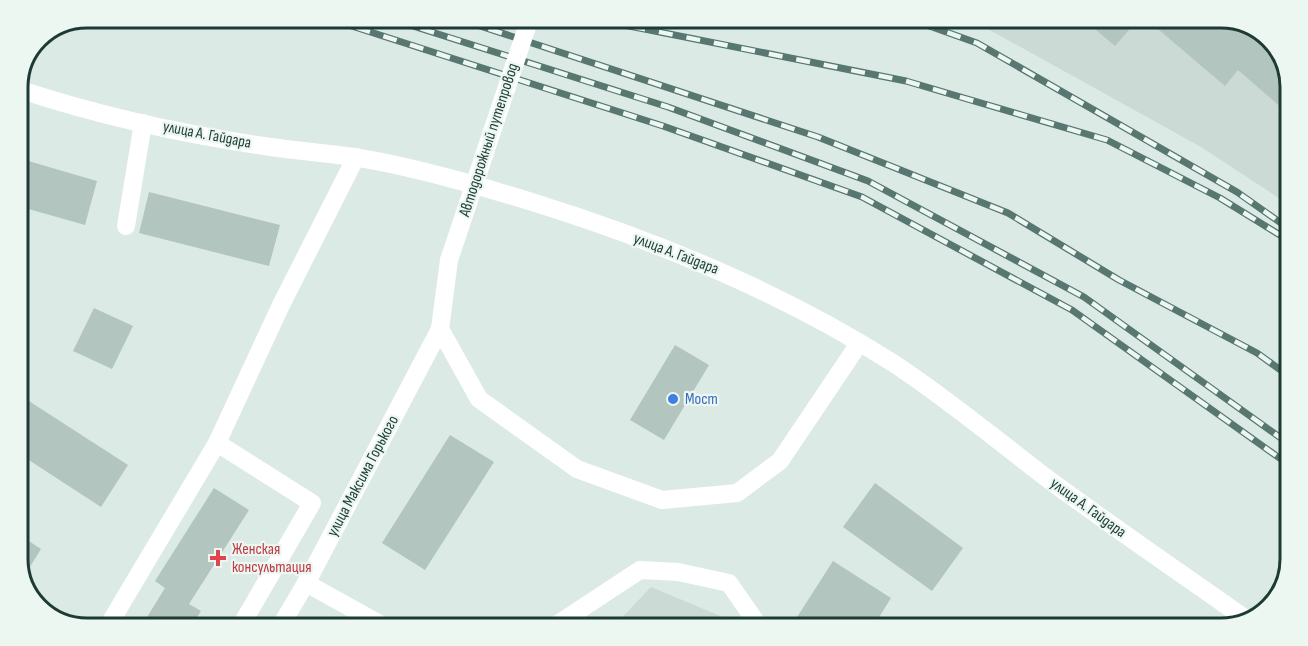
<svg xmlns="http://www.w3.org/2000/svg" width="1308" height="646" font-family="'Sofia Sans Condensed',sans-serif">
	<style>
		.built { fill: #cbdad4 }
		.building { fill: #b2c5be }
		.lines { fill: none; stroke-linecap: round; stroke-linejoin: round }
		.minor { stroke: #fff; stroke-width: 18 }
		.rail-casing { stroke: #577770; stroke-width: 7 }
		.rail { stroke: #edf7f2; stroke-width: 4.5; stroke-dasharray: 14; stroke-linecap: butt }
		.minor-bridge { stroke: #fff; stroke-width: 18 }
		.shop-dot { fill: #3f7fe0; stroke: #edf7f2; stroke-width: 2 }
		.health-dot { fill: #e0444e; stroke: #edf7f2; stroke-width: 2 }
		.labels { text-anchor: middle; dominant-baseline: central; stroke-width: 4.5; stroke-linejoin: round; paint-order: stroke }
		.street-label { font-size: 16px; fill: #1d3b34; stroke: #edf7f2 }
		.shop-label { font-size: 16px; fill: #366cbe; stroke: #edf7f2; text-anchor: start }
		.health-label { font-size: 16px; fill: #be3a42; stroke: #edf7f2; text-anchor: start }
		.rim { fill: none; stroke: #1d3b34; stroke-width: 3 }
	</style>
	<rect width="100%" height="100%" fill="#dceae5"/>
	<g class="built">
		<polygon points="977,23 1251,25 1278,49 1290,83 1288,204 1201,147"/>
		<polygon points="651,587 737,623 738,625 616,624"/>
	</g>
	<g class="building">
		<polygon points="1089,24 1134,24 1115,46"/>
		<polygon points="1152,24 1251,25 1278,49 1290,83 1290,101 1283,109 1238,70 1225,86"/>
		<polygon points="18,158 97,181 85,225 18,206"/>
		<polygon points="149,192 280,225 269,266 139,233"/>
		<polygon points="94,308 133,326 112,369 73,351"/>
		<polygon points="675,345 709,365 664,440 630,420"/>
		<polygon points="18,394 128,465 101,507 18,453"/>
		<polygon points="450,435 494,462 425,570 382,543"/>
		<polygon points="875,483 963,548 932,591 843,527"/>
		<polygon points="214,488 249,510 189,604 201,611 194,622 144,622 165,588 155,581"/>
		<polygon points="18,534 41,549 23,578 18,563"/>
		<polygon points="833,561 891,598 876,622 881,626 792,625"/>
	</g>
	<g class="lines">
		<g class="minor">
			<path d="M18,89c82,27 168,46 253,58 27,4 55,6 82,10 59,9 121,27 179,45 126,39 249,90 361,161 55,36 106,79 159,119 64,47 130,92 195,138"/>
			<polyline points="126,226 143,123"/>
			<polyline points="449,260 440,329 479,399 577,469 662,500 737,493 780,461 858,345"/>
			<polyline points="217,443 312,503 243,622"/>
			<polyline points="306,583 378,623"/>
			<polyline points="111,621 217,443 281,305 356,157"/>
			<polyline points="283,622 310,576 440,329"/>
			<polyline points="558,624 640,570 678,572 729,583 758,625"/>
		</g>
		<defs>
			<g id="rail">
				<polyline points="330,19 663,126 862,197 1072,310 1285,462"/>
				<polyline points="394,20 668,107 868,181 1084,297 1285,441"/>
				<polyline points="462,20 818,137 1008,213 1119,280 1257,353 1286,374"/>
				<polyline points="604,21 906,81 1107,140 1220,198 1288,240"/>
				<polyline points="921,23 977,43 1237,192 1288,228"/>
			</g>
		</defs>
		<use href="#rail" class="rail-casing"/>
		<use href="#rail" class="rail"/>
		<polyline class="minor-bridge" points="449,260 529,21"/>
	</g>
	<circle class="shop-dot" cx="673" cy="399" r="6"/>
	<path class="health-dot" d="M215 549h6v6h6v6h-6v6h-6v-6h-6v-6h6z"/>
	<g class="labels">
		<g class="street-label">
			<text transform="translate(207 135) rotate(11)">улица А. Гайдара</text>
			<text transform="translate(489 140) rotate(-72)">Автодорожный путепровод</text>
			<text transform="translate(676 254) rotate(21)">улица А. Гайдара</text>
			<text transform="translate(363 476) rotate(-62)">улица Максима Горького</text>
			<text transform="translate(1088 508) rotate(36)">улица А. Гайдара</text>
		</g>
		<g class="shop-label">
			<text x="685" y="399">Мост</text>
		</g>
		<g class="health-label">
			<text x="232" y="549">Женская<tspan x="232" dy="18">консультация</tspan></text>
		</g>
	</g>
	<path d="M0 0H1308V646H0ZM87 28H1221A59 59 0 0 1 1280 87V559A59 59 0 0 1 1221 618H87A59 59 0 0 1 28 559V87A59 59 0 0 1 87 28Z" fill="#edf7f2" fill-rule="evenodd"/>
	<path class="rim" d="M87 28H1221A59 59 0 0 1 1280 87V559A59 59 0 0 1 1221 618H87A59 59 0 0 1 28 559V87A59 59 0 0 1 87 28Z"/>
</svg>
